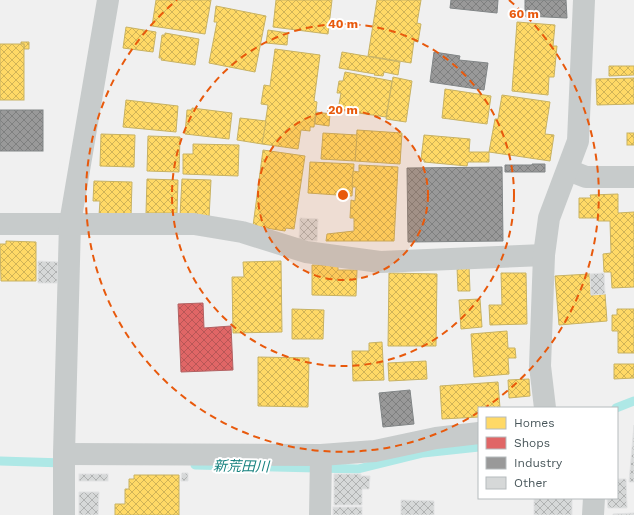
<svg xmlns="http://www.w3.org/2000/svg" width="634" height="515" font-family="'Work Sans','Noto Sans JP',sans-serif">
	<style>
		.homes { fill: url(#homes-cross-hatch); stroke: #c8b262 }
		.shops { fill: url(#shops-cross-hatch); stroke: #b26162 }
		.industry { fill: url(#industry-cross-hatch); stroke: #818586 }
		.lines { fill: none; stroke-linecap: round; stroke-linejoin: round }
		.stream { stroke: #aee8e6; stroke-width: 9 }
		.building { fill: url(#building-cross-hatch); stroke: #e1e2e3 }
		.street { stroke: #c7cbcb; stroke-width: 22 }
		.ring { fill: none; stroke: #e8590c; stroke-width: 2; stroke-dasharray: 7 5 }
		.labels { text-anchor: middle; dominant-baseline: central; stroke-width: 4; stroke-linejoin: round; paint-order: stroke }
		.water-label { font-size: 14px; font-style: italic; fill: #17827f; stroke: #fff }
		.centre { fill: #e8590c; stroke: #fff; stroke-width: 2 }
		.ring-label { font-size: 12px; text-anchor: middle; font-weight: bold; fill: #e8590c; stroke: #fff; stroke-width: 4; stroke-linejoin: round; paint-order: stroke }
	</style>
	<defs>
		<pattern id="homes-cross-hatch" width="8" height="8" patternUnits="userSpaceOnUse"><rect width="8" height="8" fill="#ffd966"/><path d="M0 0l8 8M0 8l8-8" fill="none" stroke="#d0b357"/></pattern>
		<pattern id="shops-cross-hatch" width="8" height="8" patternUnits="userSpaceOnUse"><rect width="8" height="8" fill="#e06666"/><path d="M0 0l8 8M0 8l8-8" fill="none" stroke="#b85757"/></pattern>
		<pattern id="industry-cross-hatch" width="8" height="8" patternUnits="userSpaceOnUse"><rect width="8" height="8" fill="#999"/><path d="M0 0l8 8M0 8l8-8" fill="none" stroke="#7f8080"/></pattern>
		<pattern id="building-cross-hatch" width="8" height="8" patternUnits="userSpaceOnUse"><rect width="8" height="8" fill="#d6d8d8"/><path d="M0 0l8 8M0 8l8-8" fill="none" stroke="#b0b2b2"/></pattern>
	</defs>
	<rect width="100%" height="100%" fill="#f0f0f0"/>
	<g class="homes">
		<polygon points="156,0 211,0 205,34 152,26"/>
		<polygon points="276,0 332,0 328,34 273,27"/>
		<polygon points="377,0 421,0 417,23 421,24 418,42 414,41 411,63 368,56"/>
		<polygon points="216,6 266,16 255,72 209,63 217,22 214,22"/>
		<polygon points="517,22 555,25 553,46 557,46 554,77 549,77 548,95 512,91"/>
		<polygon points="126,27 156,32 153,52 123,48"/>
		<polygon points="268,30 288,33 287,45 266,43"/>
		<polygon points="165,33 199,39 195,65 161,60 162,58 159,58 162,35 165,35"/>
		<polygon points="21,42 29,42 29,49 24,49 24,44 21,44"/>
		<rect x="0" y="44" width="24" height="56"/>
		<polygon points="275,49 320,55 314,101 317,102 314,127 310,127 310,131 301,130 298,149 262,144 268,105 261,104 264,85 270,86"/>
		<polygon points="342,52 400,62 398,75 384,72 383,76 374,75 375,74 339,68"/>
		<polygon points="609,66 634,66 634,75 609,76"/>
		<polygon points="345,72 392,81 386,117 338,110 341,93 337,93 339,81 343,81"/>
		<polygon points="393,77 412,81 406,122 386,119"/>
		<polygon points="634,78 634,104 597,105 596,79"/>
		<polygon points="445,89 491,96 487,124 442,118"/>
		<polygon points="502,95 550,102 545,134 554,135 550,161 489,152 495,119 498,119"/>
		<polygon points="126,100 178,106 176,132 123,127"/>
		<polygon points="192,108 232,113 229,139 185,134 187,110 192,110"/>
		<polygon points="316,112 330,114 329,126 315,124"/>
		<polygon points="240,118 266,121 262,144 237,140"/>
		<polygon points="357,130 402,133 400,164 355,161"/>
		<polygon points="323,133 357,135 355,161 321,159"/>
		<rect x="627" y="133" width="7" height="12"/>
		<polygon points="101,134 135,135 134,167 100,166"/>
		<polygon points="424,135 470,139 469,152 489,152 489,162 468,162 467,166 424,162 424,160 421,159"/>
		<polygon points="148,136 180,137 179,172 147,171"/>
		<polygon points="193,144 239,145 238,176 183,174 183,154 193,154"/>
		<polygon points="263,150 305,156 294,229 286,228 285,231 253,226"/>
		<polygon points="310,162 354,164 352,196 308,193"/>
		<polygon points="359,165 398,167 394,241 326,241 327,234 354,231 354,218 350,218 351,200 355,201 356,187 352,187 353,171 359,172"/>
		<polygon points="147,179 178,180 177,213 146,213"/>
		<polygon points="182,179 211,180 209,218 180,216"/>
		<polygon points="94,181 132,182 131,216 99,215 100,201 93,201"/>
		<polygon points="618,194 618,213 634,212 634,287 612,288 611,272 604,272 603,254 611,253 610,221 598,221 598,218 579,218 579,198 591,198 590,195"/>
		<polygon points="6,241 36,242 36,281 1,281 0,244 6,244"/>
		<polygon points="281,261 282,332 233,333 232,277 244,277 243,262"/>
		<polygon points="312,265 338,265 338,270 357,270 356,296 312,295"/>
		<polygon points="469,266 470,291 458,291 457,267"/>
		<polygon points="389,273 437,274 436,346 388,346"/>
		<polygon points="501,273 526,273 527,324 490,325 489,305 502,305"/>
		<polygon points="590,274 591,295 605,294 607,321 559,325 555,276"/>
		<polygon points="480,299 482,327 461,329 459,300"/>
		<polygon points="292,309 324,310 323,339 292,339"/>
		<polygon points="617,309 634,309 634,353 618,353 618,331 612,331 612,315 617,315"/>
		<polygon points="507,331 508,348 515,348 516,358 508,358 509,374 474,377 471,334"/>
		<polygon points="382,342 384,380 353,381 352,351 369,351 369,343"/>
		<polygon points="258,357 309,358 308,407 258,406"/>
		<polygon points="426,361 427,379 389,381 388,363"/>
		<polygon points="614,364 634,364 634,378 614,379"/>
		<polygon points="529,379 530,396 509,398 508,380"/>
		<polygon points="498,382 500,408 479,408 479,417 442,419 440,386"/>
		<polygon points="134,475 179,475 179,515 115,515 115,504 125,504 125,489 129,489 129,479 134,479"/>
	</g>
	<polygon class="shops" points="203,303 204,328 231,326 233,370 181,372 178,304"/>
	<g class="industry">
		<polygon points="451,0 498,0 497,13 450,8"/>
		<polygon points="525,0 566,0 567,18 525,16"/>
		<polygon points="434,52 460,56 459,60 488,63 484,90 430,82"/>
		<rect x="0" y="110" width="43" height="41"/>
		<polygon points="532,164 545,164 545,172 505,172 505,165 532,165"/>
		<polygon points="502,167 503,241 408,242 407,168"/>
		<polygon points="410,390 414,424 383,427 379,393"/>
	</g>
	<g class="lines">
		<g class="stream">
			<polyline points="616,408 634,401"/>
			<polyline points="0,461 64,463"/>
			<polyline points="195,465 358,469 423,453 479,447"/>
		</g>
	</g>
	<g class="building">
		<polygon points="300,218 318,219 317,241 299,240"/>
		<polygon points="38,261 58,262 57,283 38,283"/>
		<polygon points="604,273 605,294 591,295 590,274"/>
		<polygon points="634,425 634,482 629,482"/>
		<polygon points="182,473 188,473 188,481 181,481"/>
		<rect x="79" y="474" width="29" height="7"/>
		<polygon points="334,474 361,474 361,476 370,476 369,489 362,489 362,505 334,505"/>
		<polygon points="617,479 626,479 627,508 608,508 607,498 617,498"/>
		<polygon points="79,492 99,492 98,515 79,515"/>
		<rect x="534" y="498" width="38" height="17"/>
		<polygon points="401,500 434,501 434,515 401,515"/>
		<rect x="333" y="507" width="29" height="8"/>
		<polygon points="634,513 634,515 613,515 613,514"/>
	</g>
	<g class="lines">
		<g class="street">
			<polyline points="568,170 586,177 634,177"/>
			<polyline points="0,224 194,224 242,232 306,252 380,262 544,255"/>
			<polyline points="545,408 540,366 544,255 549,218 578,141 584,0"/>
			<polyline points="64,454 321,455 375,451 436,438 479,433"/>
			<polyline points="64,515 64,454 70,223 108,0"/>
			<polyline points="320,515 321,455"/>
			<polyline points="593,515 594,498"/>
		</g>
	</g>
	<circle cx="343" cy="195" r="85" fill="#e8590c" fill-opacity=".12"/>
	<g class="ring">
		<circle cx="343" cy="195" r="85"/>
		<circle cx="343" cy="195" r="171"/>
		<path d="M479 412A256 256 0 0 1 177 0M509 0A256 256 0 0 1 486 407"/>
	</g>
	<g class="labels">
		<g class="water-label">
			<text transform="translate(241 466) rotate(1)">新荒田川</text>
		</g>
	</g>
	<circle cx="343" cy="195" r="6" class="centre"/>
	<g class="ring-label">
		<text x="524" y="18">60 m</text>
		<text x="343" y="28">40 m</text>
		<text x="343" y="114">20 m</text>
	</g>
	<rect x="478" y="407" width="140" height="92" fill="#ffffff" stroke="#b6bbbd"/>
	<rect x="486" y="417" width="20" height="12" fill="#ffd966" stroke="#b6bbbd"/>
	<text x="514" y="427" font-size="12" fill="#48565a">Homes</text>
	<rect x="486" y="437" width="20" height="12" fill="#e06666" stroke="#b6bbbd"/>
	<text x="514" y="447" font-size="12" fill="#48565a">Shops</text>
	<rect x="486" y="457" width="20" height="12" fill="#999999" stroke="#b6bbbd"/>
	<text x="514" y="467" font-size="12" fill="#48565a">Industry</text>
	<rect x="486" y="477" width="20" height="12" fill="#d6d8d8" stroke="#b6bbbd"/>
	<text x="514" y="487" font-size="12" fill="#48565a">Other</text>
</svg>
